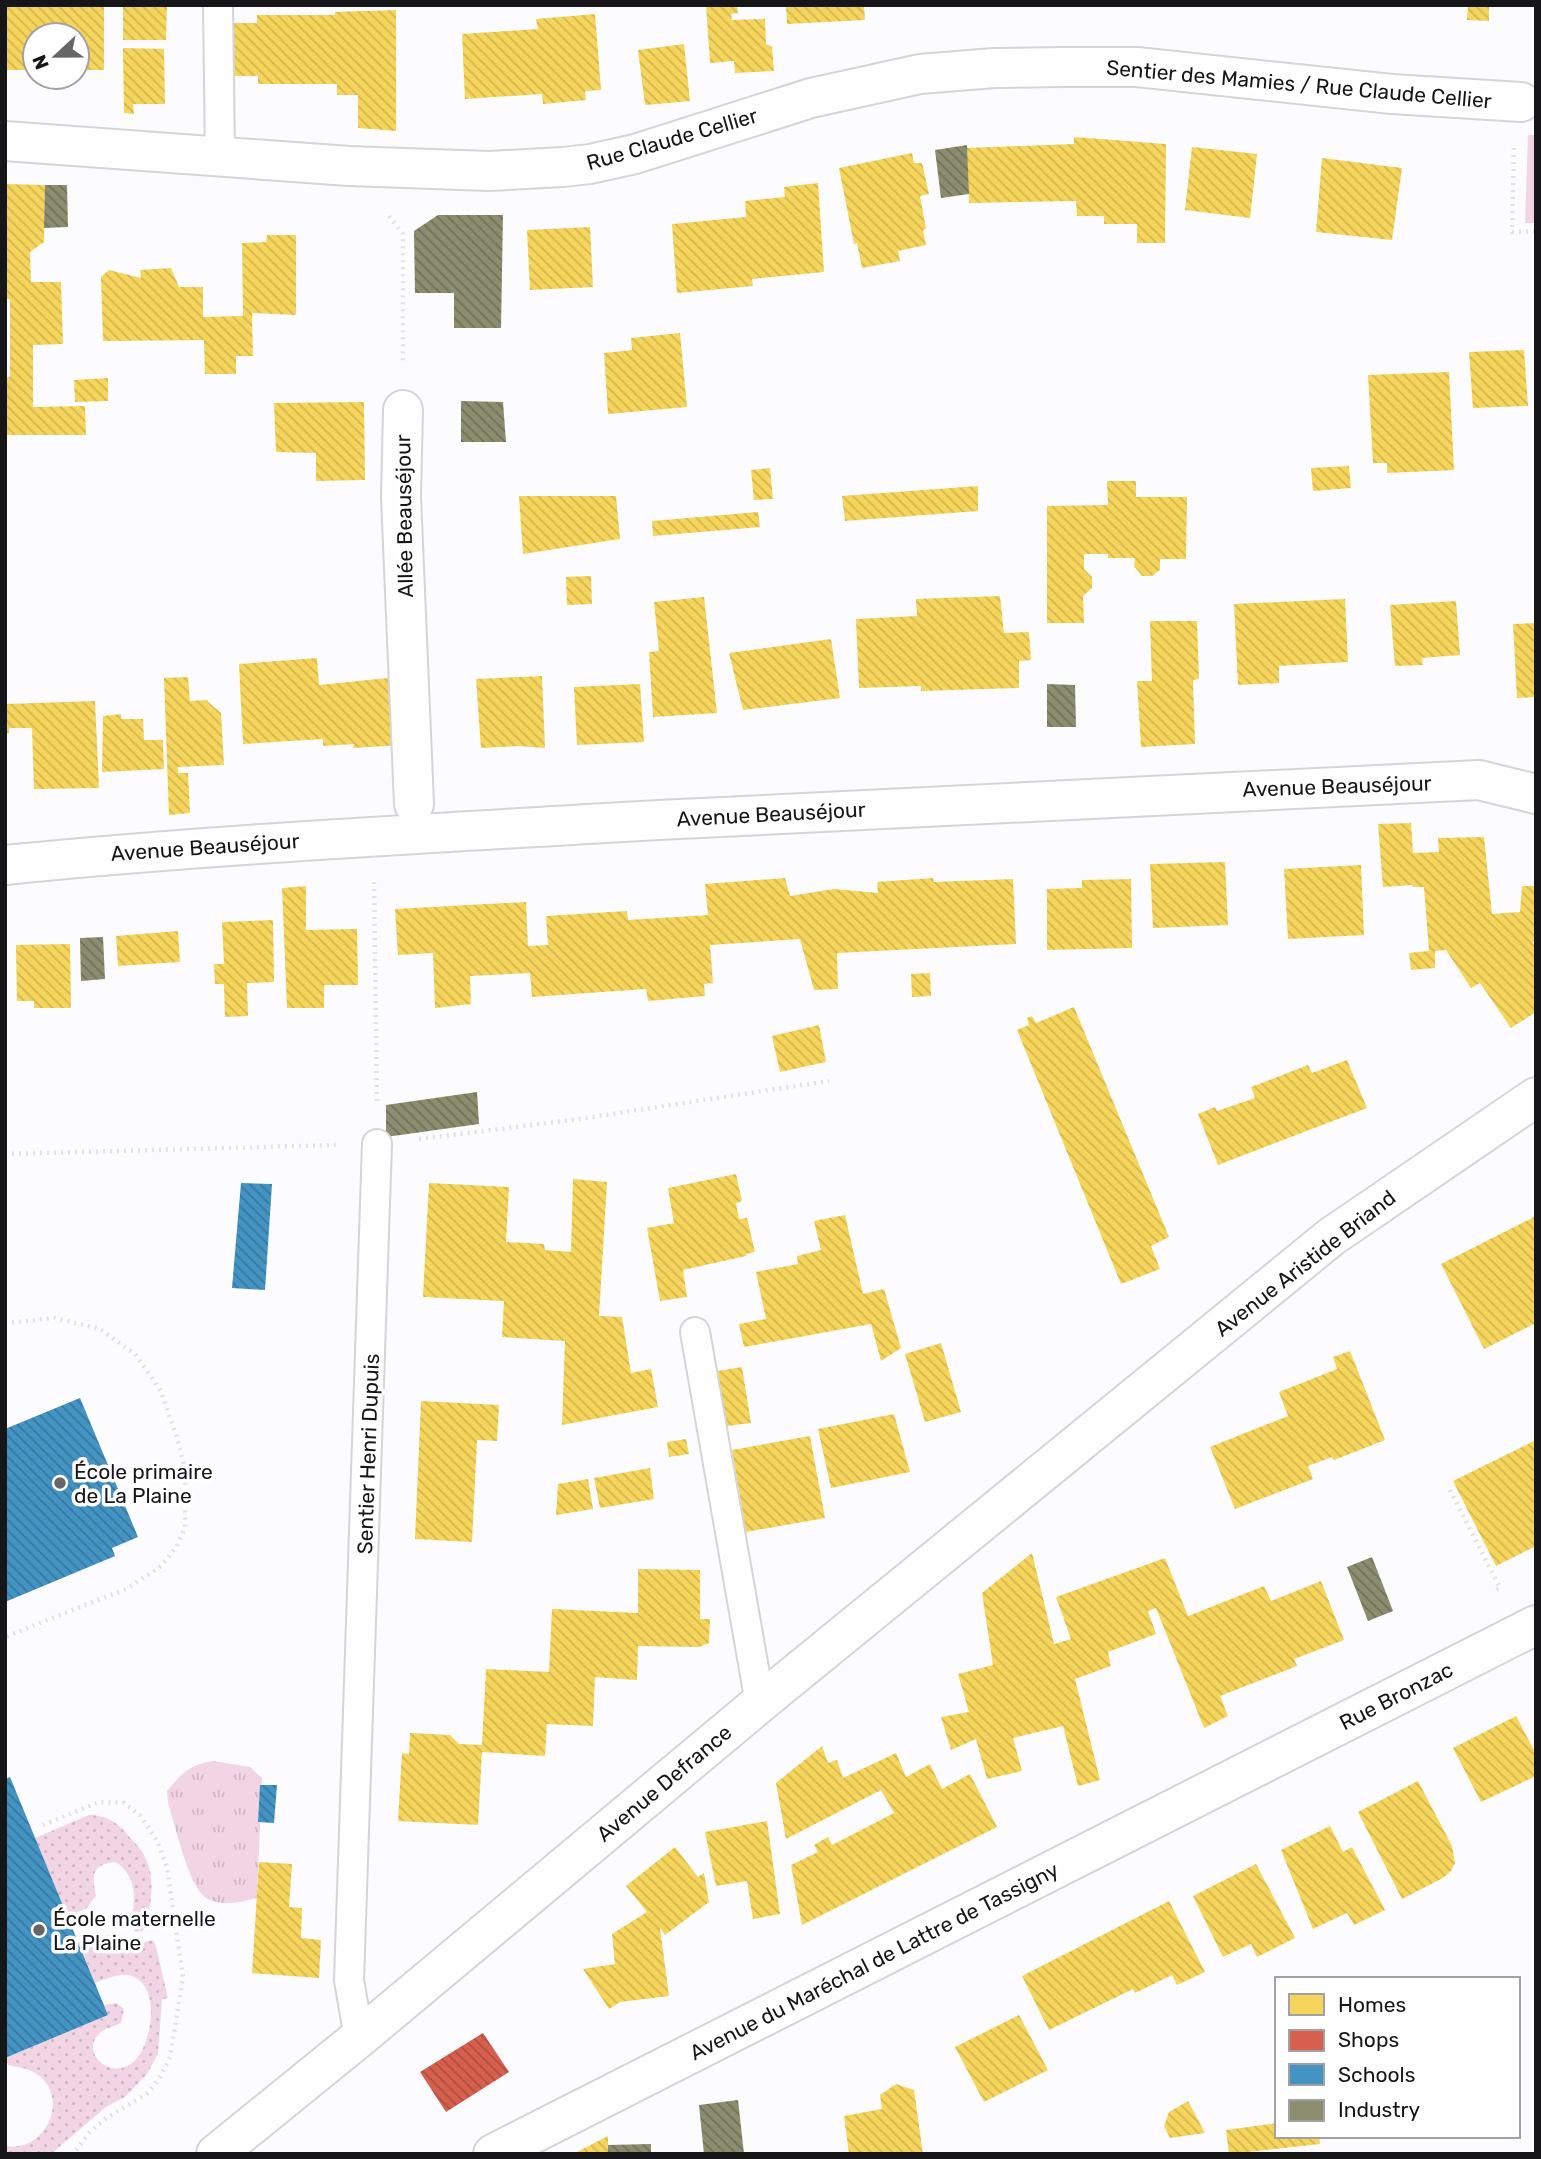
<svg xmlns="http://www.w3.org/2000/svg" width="1541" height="2159" font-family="Rubik,sans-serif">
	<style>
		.grass { fill: url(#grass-dots) }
		.park { fill: url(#park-tufts) }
		.garden { fill: #f2d5e5 }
		.homes { fill: url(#homes-back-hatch) }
		.shops { fill: url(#shops-back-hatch) }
		.schools { fill: url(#schools-back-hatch) }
		.industry { fill: url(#industry-back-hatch) }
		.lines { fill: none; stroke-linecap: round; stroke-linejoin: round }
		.service-casing { stroke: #d5d4d7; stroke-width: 32 }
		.minor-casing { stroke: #d5d4d7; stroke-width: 42 }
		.tertiary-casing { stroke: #d5d4d7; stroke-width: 42 }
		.path { stroke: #e2e2e3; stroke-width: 4.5; stroke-dasharray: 2 5; stroke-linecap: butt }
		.service { stroke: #fffeff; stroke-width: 28 }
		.minor { stroke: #fffeff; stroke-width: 38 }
		.tertiary { stroke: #fffeff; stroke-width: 38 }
		.poi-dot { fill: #666668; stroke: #fff; stroke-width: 2.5 }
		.labels { text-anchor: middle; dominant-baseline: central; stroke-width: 7; stroke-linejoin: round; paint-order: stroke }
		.street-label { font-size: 21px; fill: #161518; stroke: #fff }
		.poi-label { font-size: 21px; fill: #161518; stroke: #fff; text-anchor: start }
	</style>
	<defs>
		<pattern id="grass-dots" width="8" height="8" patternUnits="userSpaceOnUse" patternTransform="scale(1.75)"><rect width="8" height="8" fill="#f2d5e5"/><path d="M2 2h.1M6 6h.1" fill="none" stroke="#cfb6c4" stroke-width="1.8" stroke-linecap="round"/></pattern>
		<pattern id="park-tufts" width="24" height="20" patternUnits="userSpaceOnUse" patternTransform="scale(1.75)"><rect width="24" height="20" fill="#f2d5e5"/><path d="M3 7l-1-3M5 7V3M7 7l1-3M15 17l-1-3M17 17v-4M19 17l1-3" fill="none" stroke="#cfb6c4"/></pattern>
		<pattern id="homes-back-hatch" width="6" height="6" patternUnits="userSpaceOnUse" patternTransform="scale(1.75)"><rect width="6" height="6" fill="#f6d55c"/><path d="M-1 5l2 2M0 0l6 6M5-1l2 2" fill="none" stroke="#d2b64f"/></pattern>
		<pattern id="shops-back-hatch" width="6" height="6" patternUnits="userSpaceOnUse" patternTransform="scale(1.75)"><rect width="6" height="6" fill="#d6604d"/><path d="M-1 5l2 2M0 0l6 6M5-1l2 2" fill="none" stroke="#ad4e3f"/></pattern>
		<pattern id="schools-back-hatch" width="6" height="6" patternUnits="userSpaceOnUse" patternTransform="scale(1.75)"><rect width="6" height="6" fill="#4393c3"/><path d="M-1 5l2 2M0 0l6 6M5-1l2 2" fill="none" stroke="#37779d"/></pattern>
		<pattern id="industry-back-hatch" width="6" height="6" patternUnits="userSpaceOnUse" patternTransform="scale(1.75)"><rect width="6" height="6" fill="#8c8c6e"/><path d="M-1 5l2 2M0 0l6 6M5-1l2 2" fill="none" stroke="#717159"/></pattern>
	</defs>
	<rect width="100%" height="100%" fill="#fcfbfe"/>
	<g class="grass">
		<path d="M89,1815c16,0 27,6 38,19 5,6 13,13 17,21 13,23 7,53 -1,76l-8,1 -5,-7c6,-25 8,-47 -14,-63 -25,2 -24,13 -20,34l-10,13 -19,7 -32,-78z"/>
		<path d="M117,1933l9,10 12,1 14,-4 3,3 13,55 -6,1 -4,55 -11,20 -22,23 -19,10 -55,47h-46v-8c43,7 66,-52 30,-73 -7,-5 -19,-6 -27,-8l-3,-7 103,-43 -4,-10 12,-2 8,6 -3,14c-6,3 -15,5 -20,9 -26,22 18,56 39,22 12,-19 20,-67 -8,-78 -11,-4 -26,3 -37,7l-16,-40z"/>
	</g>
	<path class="park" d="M213,1761l37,6 12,11 -5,120c-16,4 -33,9 -49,1 -19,-9 -33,-75 -40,-96l-1,-12c14,-17 23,-27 46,-30z"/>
	<polygon class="garden" points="1528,135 1536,135 1536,223 1525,223"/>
	<g class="homes">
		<polygon points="5,5 104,5 104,70 77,70 77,35 35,35 35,70 5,70"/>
		<polygon points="123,5 167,5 166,40 123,40"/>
		<polygon points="706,5 737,5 738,13 731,14 732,20 765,19 766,44 772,47 774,71 735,73 734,61 710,63"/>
		<polygon points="786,5 864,5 865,20 787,24"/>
		<polygon points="1468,5 1489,5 1489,21 1467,20"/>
		<polygon points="396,10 396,131 358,128 358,95 337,95 337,84 258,84 258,76 234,76 233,23 257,23 257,15 335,15 335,12"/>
		<polygon points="595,14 601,90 585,91 586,100 543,104 542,94 465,99 462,34 538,29 536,19"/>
		<polygon points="684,44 690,101 645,105 638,50"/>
		<polygon points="123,48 164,49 165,104 133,104 134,114 124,113"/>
		<polygon points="1074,137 1166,144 1165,243 1137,243 1137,224 1104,224 1104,216 1077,216 1076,201 969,203 967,148 1074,144"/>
		<polygon points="1192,147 1257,154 1250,218 1185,210"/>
		<polygon points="912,153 914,163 922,163 929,194 920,196 926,229 923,230 926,245 898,251 900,261 862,268 857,243 854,244 839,168"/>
		<polygon points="1322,158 1402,168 1392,240 1316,232"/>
		<polygon points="818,183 824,272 752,279 753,286 677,293 672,224 746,217 745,201 785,197 784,187"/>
		<polygon points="5,184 45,185 44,242 30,252 31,282 61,282 63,344 33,345 33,407 85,406 86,435 5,435 5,378 10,377 10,299 5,299"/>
		<polygon points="590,227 593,287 530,290 527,230"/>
		<polygon points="267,235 296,235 296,315 252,313 253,356 236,356 236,374 205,374 204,340 103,341 101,277 109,270 141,278 140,270 171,268 179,287 203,287 203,317 243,316 242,243 266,242"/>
		<polygon points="680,333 687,407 608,414 604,353 632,350 631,338"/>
		<polygon points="1524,350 1528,406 1473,408 1469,352"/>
		<polygon points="1449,372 1454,470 1387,473 1387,463 1373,463 1368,375"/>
		<polygon points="108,378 108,401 75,402 74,380"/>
		<polygon points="364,402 365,480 316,481 316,453 276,452 274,403"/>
		<polygon points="1349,466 1351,488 1313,491 1311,468"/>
		<polygon points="770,468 773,499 754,500 751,470"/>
		<polygon points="1107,481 1136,481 1136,497 1187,497 1186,559 1160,559 1160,570 1152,576 1142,576 1134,566 1135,558 1108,558 1108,554 1084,554 1084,569 1092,577 1092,588 1083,596 1084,623 1047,623 1047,506 1108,505"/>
		<polygon points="978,486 978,511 845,521 842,496"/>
		<polygon points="519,496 616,496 620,539 523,554"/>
		<polygon points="758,512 760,527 653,536 652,521"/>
		<polygon points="591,576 592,604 567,605 566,577"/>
		<polygon points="1000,596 1004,633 1029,632 1031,660 1019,661 1019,688 921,691 921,686 859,688 856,619 917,616 916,599"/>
		<polygon points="704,597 717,713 653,717 649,652 659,651 654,602"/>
		<polygon points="1345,599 1348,662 1279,666 1279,683 1238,685 1234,604"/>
		<polygon points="1456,601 1460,655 1422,658 1423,665 1395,666 1390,605"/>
		<polygon points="1150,621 1197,621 1199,679 1193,680 1195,744 1141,747 1137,681 1152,681"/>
		<polygon points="1536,623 1536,697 1517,698 1513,624"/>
		<polygon points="831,639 840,698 743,710 729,653"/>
		<polygon points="317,658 319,685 398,677 402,745 353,748 354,744 323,746 323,739 243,744 239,664"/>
		<polygon points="542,676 545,748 519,746 481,748 476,679"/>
		<polygon points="188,677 190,701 206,700 221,713 224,765 178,767 178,773 188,773 190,813 169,815 164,678"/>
		<polygon points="640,684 644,742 577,745 574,687"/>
		<polygon points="95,701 99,788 34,789 32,728 9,728 9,733 5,733 5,704"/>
		<polygon points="121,714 121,719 143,719 144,740 163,740 164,769 102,772 103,716"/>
		<polygon points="1411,823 1413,853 1439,852 1438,838 1484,837 1492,914 1520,912 1522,886 1536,886 1536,942 1532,942 1536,948 1536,1012 1511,1028 1480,983 1471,988 1446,950 1435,951 1435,968 1411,970 1409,953 1429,951 1424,887 1413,887 1412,885 1383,887 1378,824"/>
		<polygon points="1225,862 1228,925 1153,928 1150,864"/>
		<polygon points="1361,865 1364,935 1288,939 1284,869"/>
		<polygon points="785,878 790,896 834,889 878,893 877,882 933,878 934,882 1013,879 1016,944 837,953 838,989 814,990 800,939 710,945 713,983 704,984 705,996 648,1001 646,989 532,997 530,973 470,976 471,1004 435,1008 433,953 398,955 395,909 526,902 528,946 548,945 546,916 627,911 628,920 708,915 705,884"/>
		<polygon points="1131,879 1132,948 1047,950 1047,889 1082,888 1082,880"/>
		<polygon points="306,886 306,930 357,929 358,985 324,985 324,1008 287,1008 282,888"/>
		<polygon points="273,920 274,982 247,983 248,1016 225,1017 224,984 215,984 214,964 224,964 222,922"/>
		<polygon points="178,931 180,962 118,966 116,936"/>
		<polygon points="70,944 71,1008 34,1008 34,1001 17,1001 16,945"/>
		<polygon points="930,973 931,996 912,997 911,974"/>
		<polygon points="1074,1007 1169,1237 1151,1246 1160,1269 1121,1284 1017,1030 1029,1025 1027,1018 1032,1016 1036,1023"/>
		<polygon points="819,1025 826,1062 780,1072 772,1036"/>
		<polygon points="1347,1060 1367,1108 1218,1165 1198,1114 1215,1107 1217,1111 1255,1098 1251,1087 1308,1065 1312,1073"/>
		<polygon points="736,1174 742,1201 736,1203 739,1219 747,1218 755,1252 746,1254 746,1256 683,1270 687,1297 660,1301 647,1228 674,1223 668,1188"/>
		<polygon points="573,1179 607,1182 599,1316 622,1317 631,1373 651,1369 658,1407 562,1425 565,1341 502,1337 504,1301 423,1297 429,1183 509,1187 506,1242 544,1244 545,1250 571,1252"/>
		<polygon points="845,1215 863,1294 884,1289 901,1348 881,1361 871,1324 744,1347 739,1324 766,1319 756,1272 798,1264 797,1256 821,1250 814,1221"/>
		<polygon points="1536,1216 1536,1323 1484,1349 1441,1264"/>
		<polygon points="941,1343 961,1412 925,1422 905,1354"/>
		<polygon points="1350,1351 1385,1440 1334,1460 1332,1457 1308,1466 1313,1479 1235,1509 1210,1447 1288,1416 1279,1392 1337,1369 1333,1357"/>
		<polygon points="742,1367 751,1423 727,1426 717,1371"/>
		<polygon points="421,1401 499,1405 497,1441 477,1440 472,1542 415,1539"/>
		<polygon points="894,1414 910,1472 831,1488 818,1429"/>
		<polygon points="810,1436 825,1518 746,1532 732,1450"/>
		<polygon points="686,1439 689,1454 669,1457 667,1442"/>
		<polygon points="1536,1440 1536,1546 1496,1566 1453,1481"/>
		<polygon points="650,1468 654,1499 600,1508 594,1478"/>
		<polygon points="588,1479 593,1509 556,1515 558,1484"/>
		<polygon points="1032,1553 1054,1644 1071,1639 1056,1597 1165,1558 1188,1616 1264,1586 1271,1601 1321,1581 1344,1640 1294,1659 1297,1666 1220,1696 1228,1716 1204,1728 1156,1608 1148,1611 1156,1634 1108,1652 1111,1666 1075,1679 1100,1780 1078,1786 1063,1726 1013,1738 1022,1771 987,1779 976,1739 951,1750 941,1717 969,1712 958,1674 993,1665 982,1593"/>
		<polygon points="638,1569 700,1570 700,1619 710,1619 709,1643 699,1647 638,1646 637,1680 595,1677 593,1726 547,1724 545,1756 482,1752 478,1825 398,1821 402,1753 409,1754 410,1733 450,1735 459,1744 482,1745 486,1669 549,1672 552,1609 638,1613"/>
		<polygon points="1516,1716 1536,1754 1536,1776 1481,1802 1453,1748"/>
		<polygon points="822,1746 828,1763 837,1760 843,1778 896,1753 906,1777 930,1764 942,1789 970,1774 997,1827 802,1925 791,1865 818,1852 814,1845 828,1837 832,1845 894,1813 881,1790 786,1839 776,1783"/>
		<polygon points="1418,1781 1452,1846 1455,1863 1451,1871 1443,1878 1402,1899 1358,1812"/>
		<polygon points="767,1821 780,1914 753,1919 747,1881 716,1886 705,1832"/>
		<polygon points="1330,1826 1343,1852 1352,1847 1385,1910 1354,1925 1347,1913 1313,1929 1281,1850"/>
		<polygon points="675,1847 698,1877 704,1873 709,1902 665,1935 660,1928 669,1996 620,2002 609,2009 583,1969 615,1964 612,1934 647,1912 626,1886"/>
		<polygon points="259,1862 292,1864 289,1907 302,1908 301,1938 321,1940 319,1978 252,1973"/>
		<polygon points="1256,1864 1295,1938 1257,1957 1251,1944 1223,1957 1193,1896"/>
		<polygon points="1169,1901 1205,1972 1177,1985 1172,1975 1135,1993 1133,1989 1049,2030 1022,1976"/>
		<polygon points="1019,2015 1048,2070 984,2102 955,2047"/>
		<polygon points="896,2084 914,2090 923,2154 849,2154 844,2116 882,2109 880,2095"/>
		<polygon points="1188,2101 1205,2133 1170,2138 1164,2126 1169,2112"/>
		<polygon points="1277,2123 1277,2136 1319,2136 1320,2144 1229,2154 1226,2130"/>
		<polygon points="608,2136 608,2154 573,2154"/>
	</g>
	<polygon class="shops" points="483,2033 509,2072 446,2112 420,2072"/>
	<g class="schools">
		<polygon points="241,1183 272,1184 265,1290 232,1288"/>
		<polygon points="80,1398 138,1537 112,1548 115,1556 5,1602 5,1429"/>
		<polygon points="10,1777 108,2015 5,2058 5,1779"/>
		<polygon points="260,1785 277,1785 274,1823 258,1822"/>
	</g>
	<g class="industry">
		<polygon points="967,145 969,194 941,198 935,150"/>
		<polygon points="45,185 67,185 68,227 44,228"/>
		<polygon points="438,215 503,215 501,328 454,328 454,293 415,293 414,231"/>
		<polygon points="461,401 503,402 506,442 461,442"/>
		<polygon points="1047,684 1075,685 1076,727 1047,727"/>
		<polygon points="103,937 105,979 81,981 80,938"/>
		<polygon points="477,1092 479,1124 386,1137 386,1105"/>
		<polygon points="1372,1557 1393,1611 1368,1621 1347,1567"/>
		<polygon points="738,2100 744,2154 704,2154 699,2105"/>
		<polygon points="651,2144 651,2154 608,2154 608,2145"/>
	</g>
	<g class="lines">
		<defs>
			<g id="service">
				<polyline points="218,5 220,157"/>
				<polyline points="695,1332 760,1703"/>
				<polyline points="359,2038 349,1980 377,1144"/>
			</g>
			<g id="minor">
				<polyline points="5,141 349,166 489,171 563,167 590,164 635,154 811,98 920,74 994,68 1064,67 1137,67 1392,94 1521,102"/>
				<polyline points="403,410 401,497 414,804"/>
				<path d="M5,865c200,-20 400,-30 600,-42 291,-16 582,-31 874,-43l57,14"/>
				<polyline points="493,2154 1536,1625"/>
			</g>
			<polyline id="tertiary" points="216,2154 359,2038 760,1703 1331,1237 1536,1097"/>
		</defs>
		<use href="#service" class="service-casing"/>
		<use href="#minor" class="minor-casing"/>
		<use href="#tertiary" class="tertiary-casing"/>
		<g class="path">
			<polyline points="1514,148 1512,232 1536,231"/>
			<polyline points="389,216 403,234 403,363"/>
			<polyline points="374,882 377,1104"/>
			<polyline points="419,1139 572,1120 829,1081"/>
			<polyline points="5,1154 337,1145"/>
			<polyline points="5,1323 55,1318 100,1329 135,1354 161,1391 177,1438 185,1469 185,1527 177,1546 161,1566 128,1588 5,1637"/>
			<polyline points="1450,1490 1500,1588 1496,1590"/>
			<polyline points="43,1825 99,1802 124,1803 140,1815 157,1841 167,1867 183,1977 170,2057 160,2077 148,2093 105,2119 90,2132 73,2154"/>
		</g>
		<use href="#service" class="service"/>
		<use href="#minor" class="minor"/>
		<use href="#tertiary" class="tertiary"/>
	</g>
	<g class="poi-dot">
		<circle cx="60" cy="1483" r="7"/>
		<circle cx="39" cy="1930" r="7"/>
	</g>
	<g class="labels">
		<g class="street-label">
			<text transform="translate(1299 84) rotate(5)">Sentier des Mamies / Rue Claude Cellier</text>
			<text transform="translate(672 139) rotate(-16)">Rue Claude Cellier</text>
			<text transform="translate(404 516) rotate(-91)">Allée Beauséjour</text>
			<text transform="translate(1337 786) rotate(-2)">Avenue Beauséjour</text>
			<text transform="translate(771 814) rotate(-3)">Avenue Beauséjour</text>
			<text transform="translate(205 847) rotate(-4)">Avenue Beauséjour</text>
			<text transform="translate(1305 1263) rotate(-38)">Avenue Aristide Briand</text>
			<text transform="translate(368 1454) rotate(-88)">Sentier Henri Dupuis</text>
			<text transform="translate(1396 1696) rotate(-27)">Rue Bronzac</text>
			<text transform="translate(664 1783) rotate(-40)">Avenue Defrance</text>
			<text transform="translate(874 1961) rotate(-27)">Avenue du Maréchal de Lattre de Tassigny</text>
		</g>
		<g class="poi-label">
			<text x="74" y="1471">École primaire<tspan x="74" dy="24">de La Plaine</tspan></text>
			<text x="53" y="1918">École maternelle<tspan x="53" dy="24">La Plaine</tspan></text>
		</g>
	</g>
	<rect width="1541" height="2159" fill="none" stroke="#161518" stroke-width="14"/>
	<rect x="1275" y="1977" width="245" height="161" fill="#ffffff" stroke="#a2a1a3" stroke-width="2"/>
	<rect x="1289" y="1994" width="35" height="21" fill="#f6d55c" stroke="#a2a1a3" stroke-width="2"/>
	<text x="1338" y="2012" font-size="21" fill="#161518">Homes</text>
	<rect x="1289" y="2030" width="35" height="21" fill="#d6604d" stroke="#a2a1a3" stroke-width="2"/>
	<text x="1338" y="2047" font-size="21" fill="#161518">Shops</text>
	<rect x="1289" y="2064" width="35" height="21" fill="#4393c3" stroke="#a2a1a3" stroke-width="2"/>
	<text x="1338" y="2082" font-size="21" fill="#161518">Schools</text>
	<rect x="1289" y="2100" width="35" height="21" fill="#8c8c6e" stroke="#a2a1a3" stroke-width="2"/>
	<text x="1338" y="2117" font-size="21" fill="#161518">Industry</text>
	<g transform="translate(56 56) rotate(248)"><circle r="33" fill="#ffffff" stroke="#a2a1a3" stroke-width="2"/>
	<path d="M0-5L12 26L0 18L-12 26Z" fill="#666668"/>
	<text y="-10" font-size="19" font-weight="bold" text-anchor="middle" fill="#161518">N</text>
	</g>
</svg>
